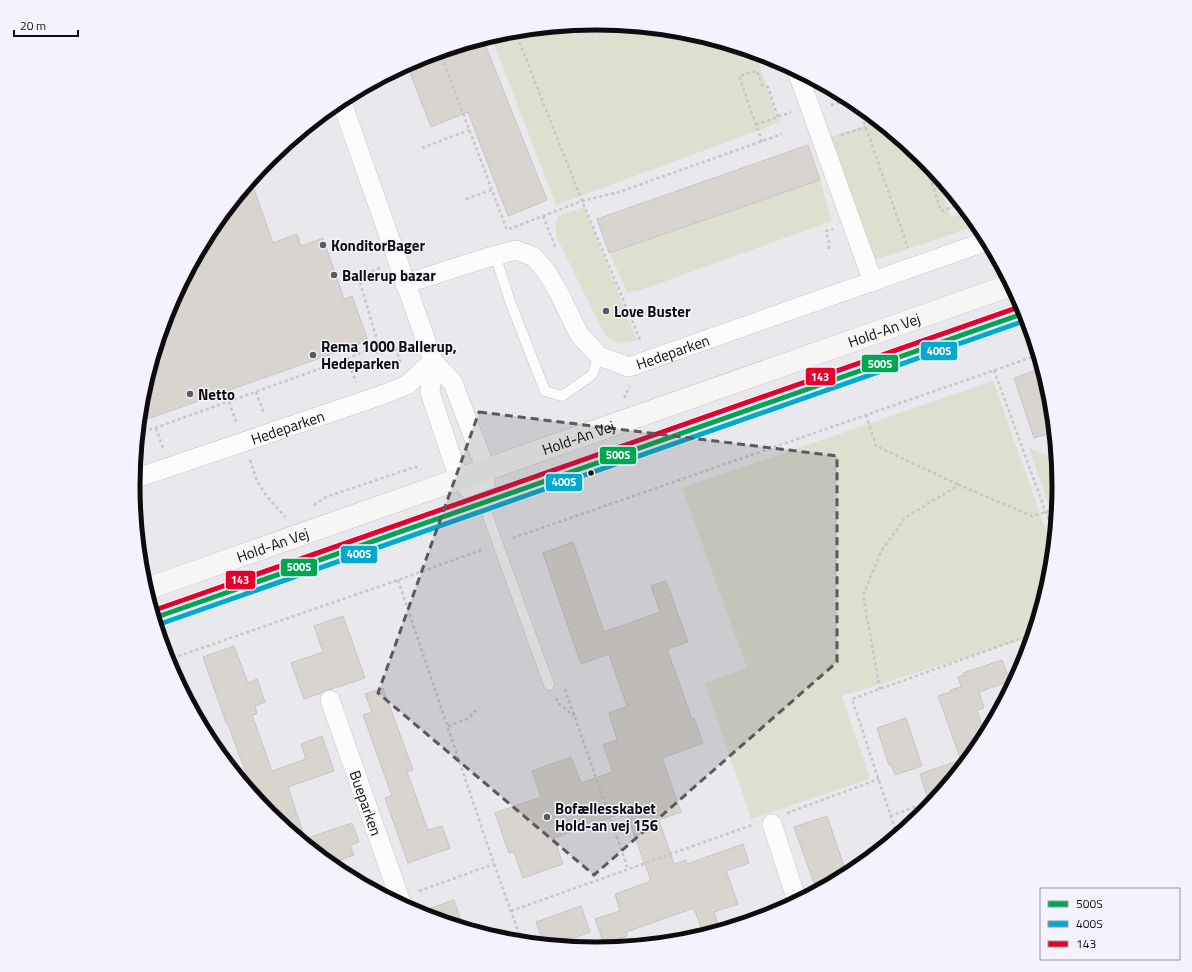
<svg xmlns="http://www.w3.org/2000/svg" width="1192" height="972" font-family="'Titillium Web',sans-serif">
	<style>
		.green { fill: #dde0ce }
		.building { fill: #d9d4d0; stroke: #c5c4c5 }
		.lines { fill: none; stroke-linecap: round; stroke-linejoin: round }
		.lane-casing { stroke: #c4c4c8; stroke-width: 11 }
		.street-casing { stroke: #c4c4c8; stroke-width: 20 }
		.secondary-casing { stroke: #c4c4c8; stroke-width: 23 }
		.path { stroke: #c6c6c7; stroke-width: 2.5; stroke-dasharray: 3 3; stroke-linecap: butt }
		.lane { stroke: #fcfcfc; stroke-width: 10 }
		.street { stroke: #fcfcfc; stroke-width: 19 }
		.secondary { stroke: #f7f6f5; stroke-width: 22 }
		.bus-1-casing { stroke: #f4f3fd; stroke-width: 8 }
		.bus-2-casing { stroke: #f4f3fd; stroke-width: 8 }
		.bus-3-casing { stroke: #f4f3fd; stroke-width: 8 }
		.bus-1 { stroke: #00a651; stroke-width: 5 }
		.bus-2 { stroke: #00a9ce; stroke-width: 5 }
		.bus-3 { stroke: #e4002b; stroke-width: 5 }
		.marked { fill: #5a595d; fill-opacity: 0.2; stroke: #5a595d; stroke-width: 3; stroke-dasharray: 8 5; stroke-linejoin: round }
		.poi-dot { fill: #5a595d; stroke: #f4f3fd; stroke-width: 1.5 }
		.bus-dot { fill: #0d0c0f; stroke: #f4f3fd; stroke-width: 1.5 }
		.labels { text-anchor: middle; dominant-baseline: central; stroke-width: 3; stroke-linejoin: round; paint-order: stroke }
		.poi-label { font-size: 15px; font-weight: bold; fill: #0d0c0f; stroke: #f4f3fd; text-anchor: start }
		.street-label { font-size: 15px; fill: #0d0c0f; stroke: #f4f3fd }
		.rim { fill: none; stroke: #0d0c0f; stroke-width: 5 }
		.line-badge { stroke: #f4f3fd; stroke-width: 1.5 }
		.badge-label { font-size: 11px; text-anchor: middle; font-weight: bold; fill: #fff }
	</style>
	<rect width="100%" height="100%" fill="#e8e8ed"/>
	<g class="green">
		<polygon points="596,23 687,32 755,53 776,114 781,122 556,205 491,36 506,32"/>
		<polygon points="864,110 924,159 941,180 938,181 951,218 967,212 978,225 875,260 830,137 868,125"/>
		<polygon points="820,180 832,221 638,291 627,292 609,253"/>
		<polygon points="584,207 637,340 619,344 605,335 557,238 555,223 560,215"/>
		<polygon points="993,381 1053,550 1050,577 1032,637 842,696 870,779 751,819 705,683 747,668 682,488"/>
		<polygon points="1029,448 1056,459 1059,486 1055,524"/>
	</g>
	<g class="building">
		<polygon points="483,39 547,200 508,216 468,112 431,127 407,65 419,58"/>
		<polygon points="808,145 820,180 609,253 597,219"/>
		<polygon points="254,189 273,243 297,234 301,246 323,238 344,299 352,296 368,341 139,422 142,395 168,309 211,229 240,194"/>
		<polygon points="1040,369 1051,401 1054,432 1034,438 1014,378"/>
		<polygon points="573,542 604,632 660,612 651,586 666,581 688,642 667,649 692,719 694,718 703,743 662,758 681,812 659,820 674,864 686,860 687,864 743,844 749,863 726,871 738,904 714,912 718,924 702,930 694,908 626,932 627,936 604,944 595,919 620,911 615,894 651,881 627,815 621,817 620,814 554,838 563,864 523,878 514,852 509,853 495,813 541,797 532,771 571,757 581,783 613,772 603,745 617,740 609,713 627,706 609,654 581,664 543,553"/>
		<polygon points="343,616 365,678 331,689 326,690 321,693 304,699 291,663 323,652 314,626"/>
		<polygon points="234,646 248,683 257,679 265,702 255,706 257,714 252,715 272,771 306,759 301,744 322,736 334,771 288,787 305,839 352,823 359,842 350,845 354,855 330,864 268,813 254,795 228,724 227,725 203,657"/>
		<polygon points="1002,660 1010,681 979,692 984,708 977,710 985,735 981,743 938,795 928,799 920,774 961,760 938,696 951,692 951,690 961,687 958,677 964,675 963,673"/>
		<polygon points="383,688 413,770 407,772 428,830 442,826 450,848 408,863 385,798 392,796 363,715 372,712 365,694"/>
		<polygon points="906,718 922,766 895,775 891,764 889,765 877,728"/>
		<polygon points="827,816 846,872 814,883 794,827"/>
		<polygon points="454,900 463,927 417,913"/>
		<polygon points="581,906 590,932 568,940 570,946 544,944 536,922"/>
	</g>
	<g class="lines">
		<defs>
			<g id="lane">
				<polyline points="495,255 511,304 545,391 562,396 592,375 599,356"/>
				<polyline points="483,503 549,685"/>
			</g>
			<g id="street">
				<polyline points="797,71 873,282"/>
				<polyline points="341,100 433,361 453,383 486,470 483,503"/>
				<path id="s1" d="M405,284l81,-26 30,-8 18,7 12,14 13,22 20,41 20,22 30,11 358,-126"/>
				<polyline points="433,361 430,393 459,479 483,503"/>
				<path id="s2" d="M134,479l245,-83 28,-11 26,-24"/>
				<path id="s3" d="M330,700l72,205"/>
				<polyline points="772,824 797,901"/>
			</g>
			<g id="secondary">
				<path id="s4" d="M146,589l865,-304"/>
				<polyline points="154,618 1025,313"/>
			</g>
		</defs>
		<use href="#lane" class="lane-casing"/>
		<use href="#street" class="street-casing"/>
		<use href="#secondary" class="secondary-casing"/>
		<g class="path">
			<polyline points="515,31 582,201 641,342"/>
			<polyline points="440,52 507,230"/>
			<polyline points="831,105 850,99"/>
			<polyline points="858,105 908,248"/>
			<polyline points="756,125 791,112"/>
			<polyline points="841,135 866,127"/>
			<polyline points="762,142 739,76 757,71 762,85 768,87 778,117"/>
			<polyline points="422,148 469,130"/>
			<polyline points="924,160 941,211 956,206"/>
			<polyline points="466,199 492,190"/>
			<polyline points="543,216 556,249"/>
			<polyline points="509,229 582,201 619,192 782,134"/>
			<polyline points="829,249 829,241 826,231 833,229"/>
			<polyline points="380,268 358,276 381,353"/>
			<polyline points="631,318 650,312"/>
			<polyline points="396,348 401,364"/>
			<polyline points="347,359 356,382"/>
			<polyline points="994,370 1054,535"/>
			<polyline points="256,392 264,414"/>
			<polyline points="624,398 630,386"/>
			<polyline points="229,402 237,424"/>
			<polyline points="866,415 876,446 959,485"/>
			<polyline points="156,428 163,448"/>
			<polyline points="138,434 347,359 365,351 381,353 406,345"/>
			<polyline points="250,460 257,481 266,495 285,517"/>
			<polyline points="314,505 326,497 415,467 421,469"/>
			<polyline points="513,538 1038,355"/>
			<polyline points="398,580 494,864 522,942"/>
			<polyline points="167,660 398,580 484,549"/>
			<polyline points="565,689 628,869"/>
			<polyline points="880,689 863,595 882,550 906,517 959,485 1032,516 1057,509"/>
			<polyline points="556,698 558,703 574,716"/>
			<polyline points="448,726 467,719 479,708"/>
			<polyline points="787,813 879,779"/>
			<polyline points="890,816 934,800"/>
			<polyline points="897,835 852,699 1033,634"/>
			<polyline points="419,891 494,864"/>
			<polyline points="511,911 752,825"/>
		</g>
		<use href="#lane" class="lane"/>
		<use href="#street" class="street"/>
		<use href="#secondary" class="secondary"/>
		<defs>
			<polyline id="bus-1" points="154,618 1025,313"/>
			<polyline id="bus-2" points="157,625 1027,320"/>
			<polyline id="bus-3" points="152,611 1022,306"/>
		</defs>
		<use href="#bus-1" class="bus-1-casing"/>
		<use href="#bus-2" class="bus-2-casing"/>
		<use href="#bus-3" class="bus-3-casing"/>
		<use href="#bus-1" class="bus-1"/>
		<use href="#bus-2" class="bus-2"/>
		<use href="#bus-3" class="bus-3"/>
	</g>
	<path class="marked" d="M479,412l358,44v206l-243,213 -216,-182z"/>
	<g class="poi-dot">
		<circle cx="323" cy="245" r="4"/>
		<circle cx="334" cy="275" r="4"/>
		<circle cx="606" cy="311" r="4"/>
		<circle cx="313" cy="355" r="4"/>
		<circle cx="190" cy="394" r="4"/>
		<circle cx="547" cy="817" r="4"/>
	</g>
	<circle class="bus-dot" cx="591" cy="473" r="3.5"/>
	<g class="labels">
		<g class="poi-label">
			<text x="331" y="245">KonditorBager</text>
			<text x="342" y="275">Ballerup bazar</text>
			<text x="614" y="311">Love Buster</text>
			<text x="321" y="346">Rema 1000 Ballerup,<tspan x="321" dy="17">Hedeparken</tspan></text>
			<text x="198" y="394">Netto</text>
			<text x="555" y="808">Bofællesskabet<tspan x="555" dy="17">Hold-an vej 156</tspan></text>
		</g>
		<g class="street-label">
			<text stroke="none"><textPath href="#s4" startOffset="782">Hold-An Vej</textPath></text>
			<text stroke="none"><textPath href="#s1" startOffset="333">Hedeparken</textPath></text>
			<text stroke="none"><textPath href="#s2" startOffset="162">Hedeparken</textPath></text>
			<text stroke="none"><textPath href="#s4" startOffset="458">Hold-An Vej</textPath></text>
			<text stroke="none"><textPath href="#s4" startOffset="134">Hold-An Vej</textPath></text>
			<text stroke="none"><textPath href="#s3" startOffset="109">Bueparken</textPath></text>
		</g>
	</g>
	<path d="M0 0H1192V972H0ZM140 486a456 456 0 1 1 912 0a456 456 0 1 1-912 0Z" fill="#f4f3fd" fill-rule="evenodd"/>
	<path class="rim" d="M140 486a456 456 0 1 1 912 0a456 456 0 1 1-912 0Z"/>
	<g class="line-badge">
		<rect x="920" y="341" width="38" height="20" rx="4" fill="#00a9ce"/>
		<rect x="861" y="354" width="38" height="19" rx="4" fill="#00a651"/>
		<rect x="805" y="367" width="31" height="19" rx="4" fill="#e4002b"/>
		<rect x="599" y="446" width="38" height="19" rx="4" fill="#00a651"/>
		<rect x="545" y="473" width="38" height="19" rx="4" fill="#00a9ce"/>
		<rect x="340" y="545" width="38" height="19" rx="4" fill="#00a9ce"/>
		<rect x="280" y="558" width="38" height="19" rx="4" fill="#00a651"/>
		<rect x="225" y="570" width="31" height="20" rx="4" fill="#e4002b"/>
	</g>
	<g class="badge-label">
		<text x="939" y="355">400S</text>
		<text x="880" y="368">500S</text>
		<text x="820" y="381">143</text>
		<text x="618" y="459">500S</text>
		<text x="564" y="486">400S</text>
		<text x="359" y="558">400S</text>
		<text x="299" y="571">500S</text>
		<text x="240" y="584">143</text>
	</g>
	<rect x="1040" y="888" width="140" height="72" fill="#f4f3fd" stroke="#98979e"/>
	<rect x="1048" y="901" width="20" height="6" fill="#00a651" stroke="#98979e"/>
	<text x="1076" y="908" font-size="12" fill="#0d0c0f">500S</text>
	<rect x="1048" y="921" width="20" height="6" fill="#00a9ce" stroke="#98979e"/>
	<text x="1076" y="928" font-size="12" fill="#0d0c0f">400S</text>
	<rect x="1048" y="941" width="20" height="6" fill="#e4002b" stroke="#98979e"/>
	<text x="1076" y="948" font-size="12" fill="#0d0c0f">143</text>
	<path d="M14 30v6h64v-6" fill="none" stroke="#0d0c0f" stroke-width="2"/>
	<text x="20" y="30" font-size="12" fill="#0d0c0f" stroke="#f4f3fd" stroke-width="3" paint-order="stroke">20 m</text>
</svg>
